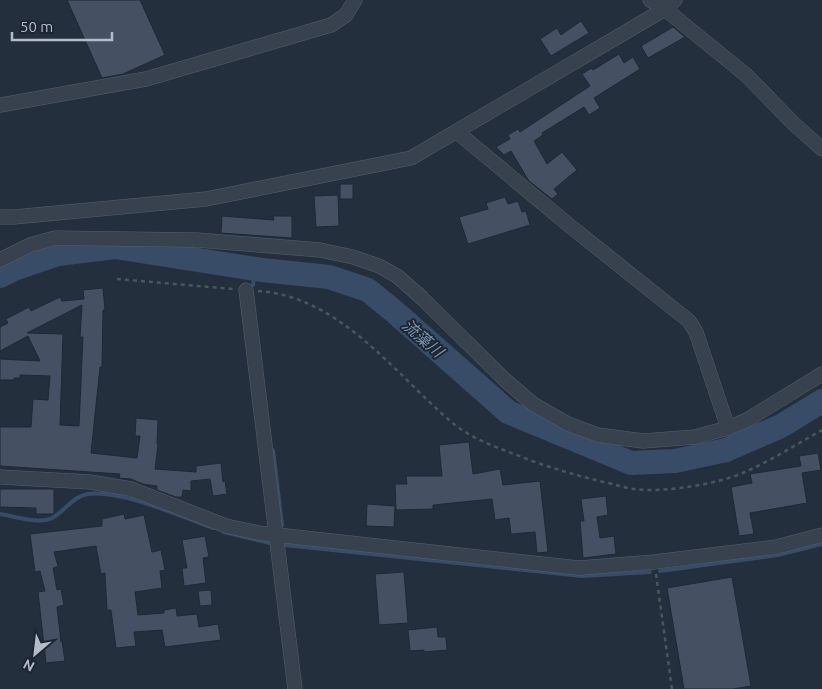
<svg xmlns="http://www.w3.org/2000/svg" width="822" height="689" font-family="Ubuntu,'Noto Sans JP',sans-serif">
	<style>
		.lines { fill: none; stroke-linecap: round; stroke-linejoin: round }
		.stream { stroke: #394c67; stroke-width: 4 }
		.river { stroke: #394c67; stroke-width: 24 }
		.building { fill: #455162; stroke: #1f2835; fill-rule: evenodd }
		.minor-casing { stroke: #565f6c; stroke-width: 15 }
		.path { stroke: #44595c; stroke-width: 2.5; stroke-dasharray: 4 4; stroke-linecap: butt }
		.minor { stroke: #38414e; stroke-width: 14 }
		.labels { text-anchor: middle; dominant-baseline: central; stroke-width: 4; stroke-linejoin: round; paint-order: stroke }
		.water-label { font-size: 16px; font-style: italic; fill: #7c92b1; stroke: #1d2633 }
	</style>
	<rect width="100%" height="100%" fill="#242f3e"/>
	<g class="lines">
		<g class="stream">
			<polyline points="253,285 254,277 262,270"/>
			<polyline points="273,450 282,525"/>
			<path d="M0,514c12,2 38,10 50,5 13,-5 22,-23 38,-25 34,-4 92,22 125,34"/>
			<polyline points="224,532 274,544"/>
			<polyline points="285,545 582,576 650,572"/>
			<polyline points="660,571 778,555 822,544"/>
		</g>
		<polyline class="river" points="0,276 14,269 58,254 115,247 262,270 329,277 368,290 396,313 508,412 631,463 675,461 726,450 781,426 822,401"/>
	</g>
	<g class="building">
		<polygon points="67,0 140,0 165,55 123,74 102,78"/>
		<polygon points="581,21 589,33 551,56 540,39 557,28 561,35"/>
		<polygon points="673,27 685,37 648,58 641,46"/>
		<polygon points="619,54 624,63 633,57 640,69 594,98 600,108 589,115 584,107 542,133 543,135 534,141 547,164 562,152 577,170 554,189 558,194 552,199 529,181 511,151 504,155 496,147 510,139 508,135 518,129 520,132 590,86 582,74 592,68 593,70"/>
		<rect x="340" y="184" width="13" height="15"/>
		<polygon points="338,195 339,226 316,227 314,196"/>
		<polygon points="505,197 508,204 518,201 522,212 526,211 530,225 468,244 459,217 488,209 486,203"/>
		<polygon points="222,216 274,220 273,216 292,216 292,238 221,233"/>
		<path d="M103,288l2,22h-2l-1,57h-2l-9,86 46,5 3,-22h-5l1,-18 22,2 -1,24 1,1 -3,24 41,3v-6l25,-3 2,19 2,-1 2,13 -14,2 -3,-17 -19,2v10l-8,-1 -1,7h-6l-19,-7v-4l-14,-2 -12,-5 -12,-1 1,-4 -120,-8v-39h31l2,-28 15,1 2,-24 -30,-1v3h-6v2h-14v-21l40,2 -12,-25 -28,15v-24l8,-4 -2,-4 23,-12 2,4 29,-14 2,4 22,-2 -1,-9zM82,305l-2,32h3l-4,89 -19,-1 3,-91 -36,-1z"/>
		<polygon points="469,442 473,474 500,469 503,485 540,481 548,552 537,553 535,532 511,534 509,518 495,520 492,499 433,505 433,509 396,510 395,484 407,484 406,476 442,476 439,445"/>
		<polygon points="818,453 821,470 802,473 807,503 750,513 754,534 739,536 731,487 752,483 750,474 801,466 799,456"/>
		<polygon points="0,489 54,489 54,514 36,514 36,508 0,507"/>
		<polygon points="606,496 608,515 597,517 600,538 614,536 616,554 583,558 580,521 584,521 581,499"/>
		<polygon points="367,504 395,506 394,527 366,526"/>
		<polygon points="124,514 125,519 144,515 152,552 161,550 165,570 160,571 162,588 135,592 138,615 164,613 164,610 176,608 177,616 197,614 199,627 218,624 221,640 165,647 162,630 134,632 136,646 116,648 111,610 107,610 105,573 101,574 96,546 54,552 58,566 53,568 57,590 61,589 64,605 57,607 61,642 62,641 65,661 46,663 38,592 45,591 40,571 35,572 30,534 102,526 102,519"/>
		<polygon points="205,536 209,557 203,558 206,583 184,586 182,568 187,568 182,540"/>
		<polygon points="404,572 408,623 379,625 375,574"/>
		<polygon points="732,577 751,686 733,689 684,689 667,588"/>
		<polygon points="211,590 212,605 200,606 198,591"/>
		<polygon points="437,627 438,637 446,637 447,650 424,652 424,650 410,651 408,630"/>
	</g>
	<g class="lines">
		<defs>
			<g id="minor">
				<polyline points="650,0 665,9 746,75 793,123 822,149"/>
				<polyline points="0,105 146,79 331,25 346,15 355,0"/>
				<polyline points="457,132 570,226 689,321 696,332 728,428"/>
				<polyline points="0,217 14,217 206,199 411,158 665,9 675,0"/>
				<polyline points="0,260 30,245 55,238 197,240 320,250 353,257 379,266 397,276 422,298 505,380 533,404 568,424 598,435 643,441 695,437 728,428 747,420 822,374"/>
				<polyline points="246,290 295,689"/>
				<polyline points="0,477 90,482 131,489 226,526 259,533 579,568 654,562 776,547 822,535"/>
			</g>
		</defs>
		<use href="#minor" class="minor-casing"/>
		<g class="path">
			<polyline points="117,279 233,289"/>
			<path d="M258,291c80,5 134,79 190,128 24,22 55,30 84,42 26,9 50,16 76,22 9,2 17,5 26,6 29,4 85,-5 111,-17 27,-12 52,-28 77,-42"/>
			<polyline points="656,574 672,689"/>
		</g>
		<use href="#minor" class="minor"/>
	</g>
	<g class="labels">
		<g class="water-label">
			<text transform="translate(423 338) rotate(41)">流藻川</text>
		</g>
	</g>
	<g transform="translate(35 654) rotate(208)" stroke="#1d2633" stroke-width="4" paint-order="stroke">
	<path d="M0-4L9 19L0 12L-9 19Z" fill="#b4bcc9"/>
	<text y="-8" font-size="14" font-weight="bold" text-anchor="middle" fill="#b4bcc9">N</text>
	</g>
	<path d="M12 32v8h100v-8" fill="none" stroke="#b4bcc9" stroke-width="2.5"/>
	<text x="20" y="32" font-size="15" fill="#b4bcc9" stroke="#1d2633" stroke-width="4" paint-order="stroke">50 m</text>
</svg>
